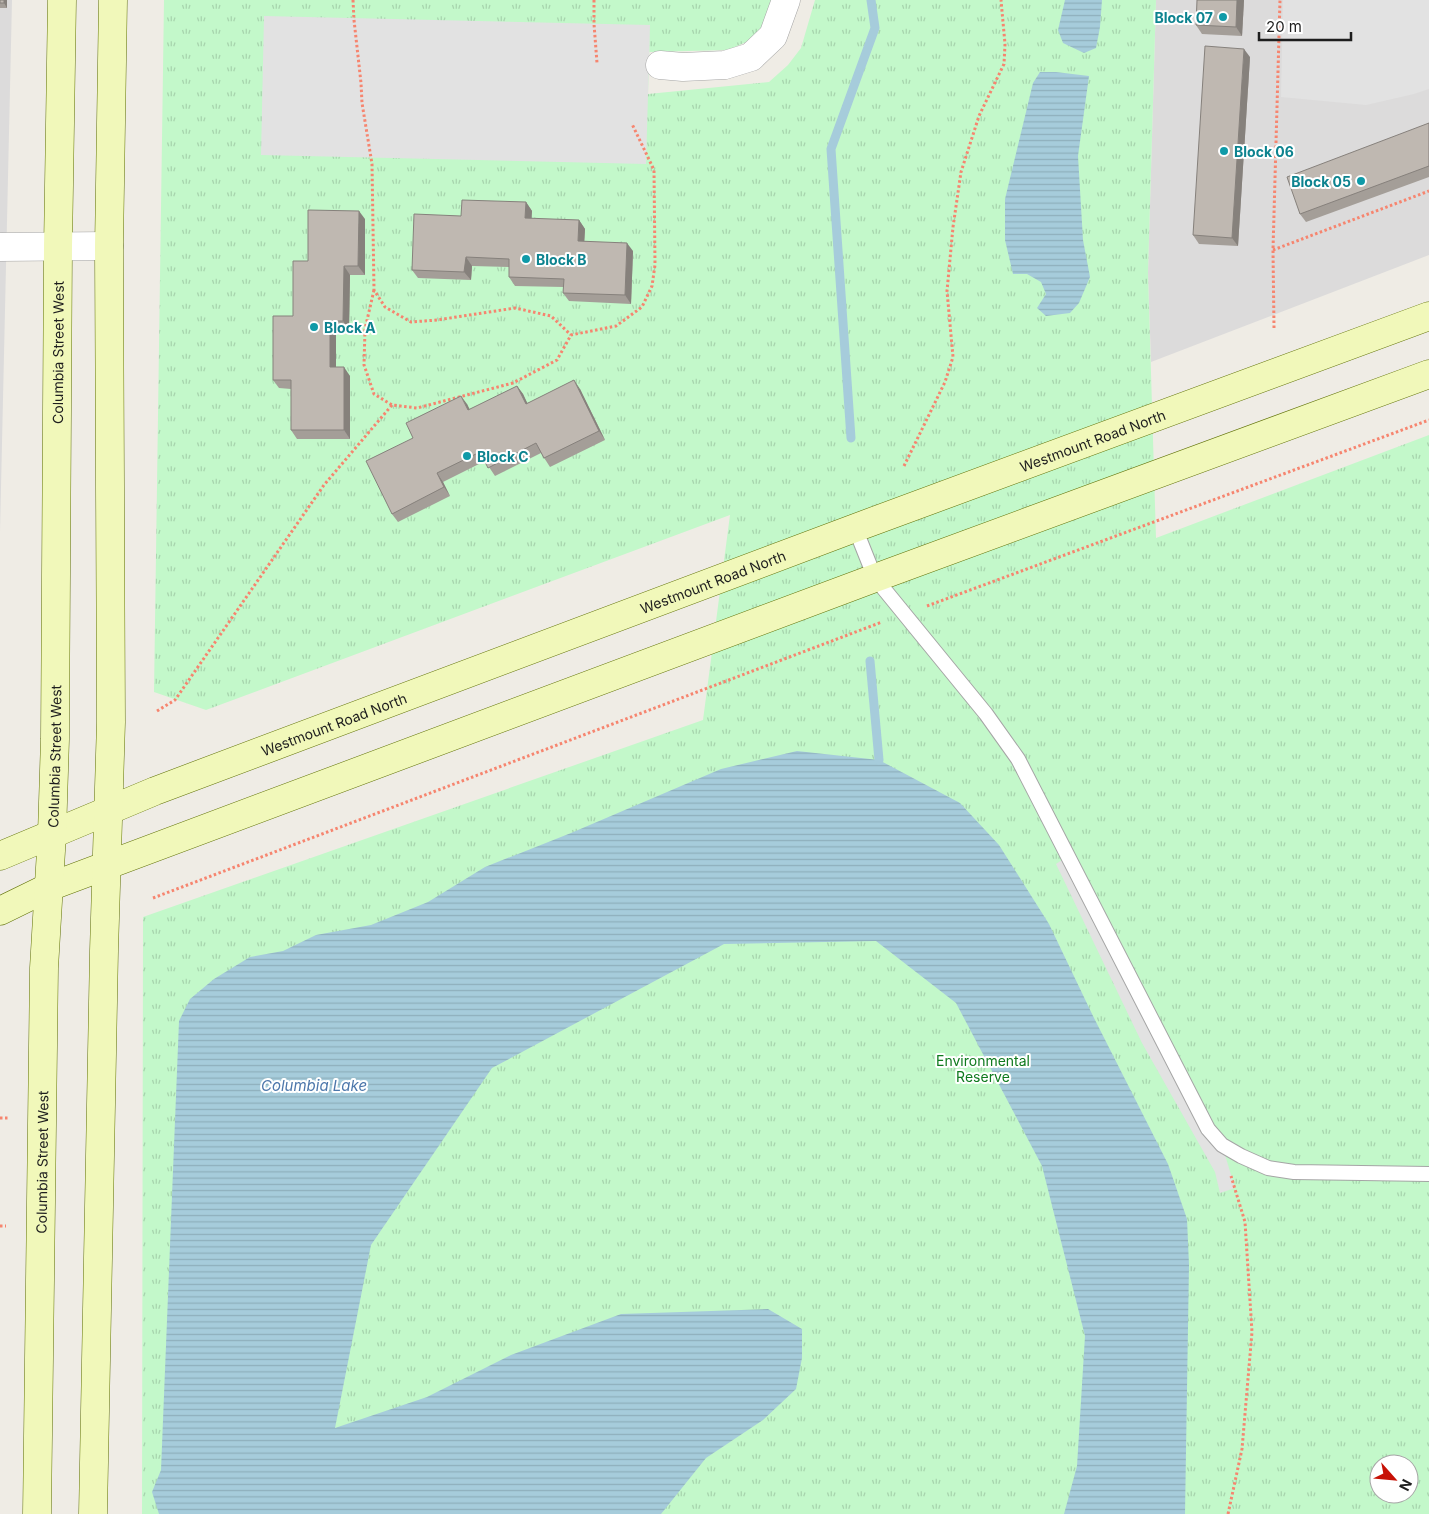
<svg xmlns="http://www.w3.org/2000/svg" width="1429" height="1514" font-family="Inter,sans-serif">
	<style>
		.residential { fill: #dcdbdb }
		.park { fill: url(#park-tufts); fill-rule: evenodd }
		.parking { fill: #e2e2e2 }
		.water { fill: url(#water-rules) }
		.lines { fill: none; stroke-linecap: round; stroke-linejoin: round }
		.stream { stroke: #a6ccdb; stroke-width: 9 }
		.service-casing { stroke: #a5a5a5; stroke-width: 16 }
		.minor-casing { stroke: #a5a5a5; stroke-width: 29 }
		.secondary-casing { stroke: #617208; stroke-width: 29 }
		.path { stroke: #f6856f; stroke-width: 3; stroke-dasharray: 2.5 2.5; stroke-linecap: butt }
		.service { stroke: #fff; stroke-width: 14 }
		.minor { stroke: #fff; stroke-width: 28 }
		.secondary { stroke: #f1f8ba; stroke-width: 28 }
		.wall { fill: #a49e98 }
		.shaded-wall { fill: #86817c }
		.building { fill: #bfb8b1; stroke: #86817c }
		.culture-dot { fill: #0f9aa8; stroke: #fff; stroke-width: 2 }
		.labels { text-anchor: middle; dominant-baseline: central; stroke-width: 4; stroke-linejoin: round; paint-order: stroke }
		.culture-label { font-size: 14px; font-weight: bold; fill: #0d838f; stroke: #fff; text-anchor: start }
		.street-label { font-size: 14px; fill: #1e1e1e; stroke: #fff }
		.park-label { font-size: 14px; fill: #0f7a1e; stroke: #fff }
		.water-label { font-size: 15px; font-style: italic; fill: #4d77ab; stroke: #fff }
	</style>
	<defs>
		<pattern id="park-tufts" width="24" height="20" patternUnits="userSpaceOnUse" patternTransform="scale(1.25)"><rect width="24" height="20" fill="#c3f8ca"/><path d="M3 7l-1-3M5 7V3M7 7l1-3M15 17l-1-3M17 17v-4M19 17l1-3" fill="none" stroke="#a7d4ad"/></pattern>
		<pattern id="water-rules" width="6" height="5" patternUnits="userSpaceOnUse" patternTransform="scale(1.25)"><rect width="6" height="5" fill="#a6ccdb"/><path d="M0 2.5h6" fill="none" stroke="#8eafbc"/></pattern>
	</defs>
	<rect width="100%" height="100%" fill="#efece5"/>
	<g class="residential">
		<polygon points="0,0 12,0 0,532"/>
		<polygon points="1156,0 1429,0 1429,255 1151,362 1148,273"/>
	</g>
	<path class="park" d="M164,0h611l-4,18 -18,21 -25,11 -79,2 1,-27 -4,139 2,-70 121,-12 19,-17 13,-17 14,-48h341l-8,273 8,265 273,-103v1079h-1287l1,-597 560,-197 27,-205 -524,195 -52,-18zM1379,1464h30v30h-30z"/>
	<g class="parking">
		<polygon points="1283,0 1429,0 1429,89 1414,94 1366,105 1281,97"/>
		<polygon points="264,16 650,25 646,164 261,155"/>
		<polygon points="1068,856 1222,1145 1235,1188 1220,1193 1215,1172 1142,1043 1056,864"/>
	</g>
	<g class="water">
		<polygon points="1065,0 1102,0 1100,27 1096,48 1084,53 1063,43 1058,30"/>
		<polygon points="1040,72 1056,72 1089,76 1078,156 1083,240 1090,277 1079,303 1070,313 1046,316 1037,308 1046,294 1041,282 1027,274 1013,274 1005,240 1005,199 1033,83"/>
		<polygon points="797,751 879,760 960,803 999,845 1049,924 1093,1016 1168,1164 1187,1219 1189,1265 1185,1514 1064,1514 1077,1466 1085,1336 1042,1166 956,1003 876,941 724,944 492,1068 371,1245 335,1428 427,1397 511,1355 621,1314 768,1309 802,1329 802,1358 796,1389 763,1420 706,1458 661,1514 159,1514 152,1492 161,1470 179,1021 190,999 214,979 250,957 283,951 316,935 371,925 428,902 485,867 571,833 721,769"/>
	</g>
	<g class="lines">
		<g class="stream">
			<polyline points="851,438 831,149 875,28 871,0"/>
			<polyline points="870,661 879,760"/>
		</g>
		<defs>
			<polyline id="service" points="855,528 875,578 986,714 1018,759 1208,1129 1222,1145 1241,1156 1268,1168 1294,1172 1429,1174"/>
			<g id="minor">
				<polyline points="660,65 683,67 725,65 751,57 773,36 786,0"/>
				<polyline points="0,247 109,246"/>
			</g>
			<g id="secondary">
				<path id="s1" d="M0,856l155,-65 700,-263 574,-212"/>
				<polyline points="0,911 49,887 875,578 1429,374"/>
				<path id="s2" d="M37,1514l7,-546 8,-134 3,-95 3,-492 4,-247"/>
				<polyline points="93,1514 104,951 111,722 109,246 113,0"/>
			</g>
		</defs>
		<use href="#service" class="service-casing"/>
		<use href="#minor" class="minor-casing"/>
		<use href="#secondary" class="secondary-casing"/>
		<g class="path">
			<polyline points="353,0 354,20 361,83 362,103 372,164 374,290 385,307 411,322 437,320 515,308 551,316 571,335"/>
			<polyline points="594,0 594,24 597,63"/>
			<polyline points="1273,250 1429,191"/>
			<polyline points="374,290 365,329 364,365 374,394 392,405 417,408 513,383 557,360 571,335 616,326 642,307 652,286 655,265 654,170 632,124"/>
			<polyline points="1274,328 1273,250 1280,0"/>
			<polyline points="904,466 945,382 953,357 947,291 953,227 961,172 979,116 1004,64 1005,44 1001,0"/>
			<polyline points="927,606 1429,420"/>
			<polyline points="157,711 175,700 324,485 392,405"/>
			<polyline points="153,898 882,622"/>
			<polyline points="0,1118 8,1118"/>
			<polyline points="0,1226 6,1226"/>
			<polyline points="1228,1514 1242,1449 1252,1332 1245,1222 1231,1176"/>
		</g>
		<use href="#service" class="service"/>
		<use href="#minor" class="minor"/>
		<use href="#secondary" class="secondary"/>
	</g>
	<g class="wall">
		<rect x="0" y="0" width="7" height="8"/>
		<polygon points="1244,0 1242,36 1202,34 1196,25"/>
		<polygon points="1250,57 1238,246 1199,244 1193,235"/>
		<polygon points="1429,123 1429,177 1306,222 1300,214"/>
		<polygon points="526,202 532,211 531,219 579,220 585,229 584,241 633,251 631,304 569,301 563,293 564,287 515,286 509,277 509,267 472,266 471,280 418,278 412,270 461,216"/>
		<polygon points="365,219 365,275 350,275 349,330 336,330 336,367 350,376 350,439 297,439 291,430 291,389 279,388 273,380 293,316 308,261"/>
		<polygon points="517,386 523,394 527,403 580,389 605,440 550,467 541,453 495,476 485,461 443,482 450,496 398,522 392,514 413,438 467,404 470,410"/>
	</g>
	<g class="shaded-wall">
		<polygon points="4,0 7,0 7,8 4,3"/>
		<polygon points="1237,0 1244,0 1242,36 1236,27"/>
		<polygon points="1244,49 1250,57 1238,246 1232,238"/>
		<polygon points="526,202 532,211 531,227 525,218"/>
		<polygon points="359,211 365,219 365,275 358,266"/>
		<polygon points="579,220 585,229 584,249 578,241"/>
		<polygon points="627,243 633,251 631,304 625,295"/>
		<polygon points="466,257 472,266 471,280 464,272"/>
		<polygon points="344,266 350,275 349,330 343,321"/>
		<polygon points="330,321 336,330 336,375 330,367"/>
		<polygon points="344,367 350,376 350,439 344,430"/>
		<polygon points="574,380 580,389 605,440 599,431"/>
		<polygon points="517,386 523,394 532,413 526,404"/>
		<polygon points="461,396 467,404 474,419 468,410"/>
		<polygon points="437,473 443,482 450,496 444,487"/>
	</g>
	<g class="building">
		<rect x="0" y="0" width="4" height="3"/>
		<polygon points="1197,0 1237,0 1236,27 1196,25"/>
		<polygon points="1205,46 1244,49 1232,238 1193,235"/>
		<polygon points="1429,123 1429,166 1300,214 1287,177"/>
		<polygon points="462,200 526,202 525,218 579,220 578,241 627,243 625,295 563,293 564,279 509,277 509,259 466,257 464,272 412,270 414,214 461,216"/>
		<polygon points="308,210 359,211 358,266 344,266 343,321 330,321 330,367 344,367 344,430 291,430 291,380 273,380 273,316 293,316 293,261 308,261"/>
		<polygon points="574,380 599,431 544,458 536,443 488,468 480,452 437,473 444,487 392,514 366,461 413,438 406,423 461,396 468,410 517,386 526,404"/>
	</g>
	<g class="culture-dot">
		<circle cx="1223" cy="17" r="5"/>
		<circle cx="1224" cy="151" r="5"/>
		<circle cx="1361" cy="181" r="5"/>
		<circle cx="526" cy="259" r="5"/>
		<circle cx="314" cy="327" r="5"/>
		<circle cx="467" cy="456" r="5"/>
	</g>
	<g class="labels">
		<g class="culture-label">
			<text x="1213" y="17" text-anchor="end">Block 07</text>
			<text x="1234" y="151">Block 06</text>
			<text x="1351" y="181" text-anchor="end">Block 05</text>
			<text x="536" y="259">Block B</text>
			<text x="324" y="327">Block A</text>
			<text x="477" y="456">Block C</text>
		</g>
		<g class="street-label">
			<text stroke="none"><textPath href="#s2" startOffset="1162">Columbia Street West</textPath></text>
			<text stroke="none"><textPath href="#s1" startOffset="1169">Westmount Road North</textPath></text>
			<text stroke="none"><textPath href="#s1" startOffset="764">Westmount Road North</textPath></text>
			<text stroke="none"><textPath href="#s1" startOffset="359">Westmount Road North</textPath></text>
			<text stroke="none"><textPath href="#s2" startOffset="758">Columbia Street West</textPath></text>
			<text stroke="none"><textPath href="#s2" startOffset="352">Columbia Street West</textPath></text>
		</g>
		<g class="park-label">
			<text x="983" y="1060">Environmental<tspan x="983" dy="16">Reserve</tspan></text>
		</g>
		<g class="water-label">
			<text x="314" y="1085">Columbia Lake</text>
		</g>
	</g>
	<g transform="translate(1394 1479) rotate(117)"><circle r="24" fill="#ffffff" stroke="#a5a5a5"/>
	<path d="M0-4L9 19L0 12L-9 19Z" fill="#c71106"/>
	<text y="-8" font-size="14" font-weight="bold" text-anchor="middle" fill="#1e1e1e">N</text>
	</g>
	<path d="M1259 32v8h92v-8" fill="none" stroke="#1e1e1e" stroke-width="2.5"/>
	<text x="1266" y="32" font-size="15" fill="#1e1e1e" stroke="#ffffff" stroke-width="4" paint-order="stroke">20 m</text>
</svg>
